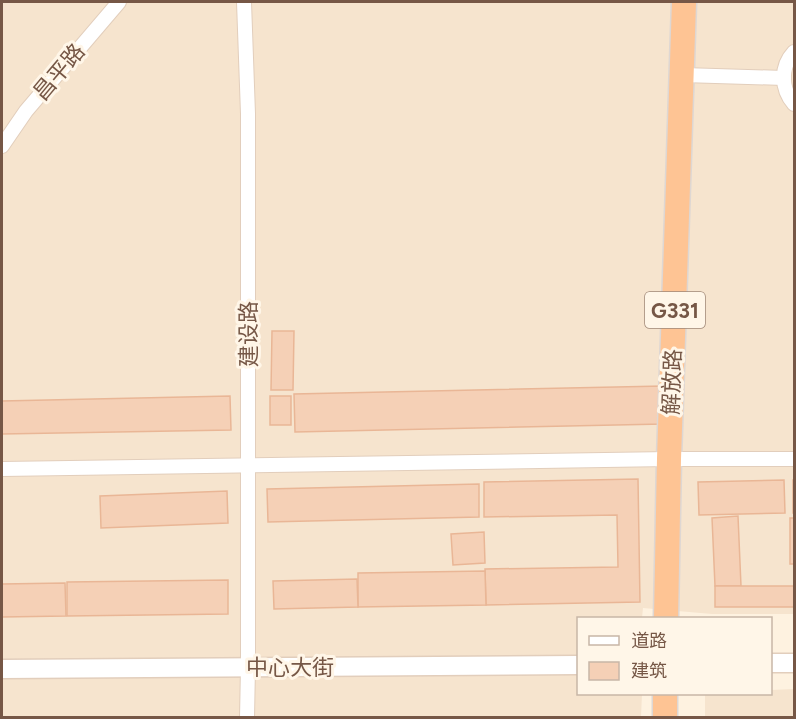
<svg xmlns="http://www.w3.org/2000/svg" width="796" height="719" font-family="Figtree,'Noto Sans SC',sans-serif">
	<style>
		.residential { fill: #f6e4ce }
		.building { fill: #f5d0b6; stroke: #e9b696; stroke-width: 1.5 }
		.lines { fill: none; stroke-linecap: round; stroke-linejoin: round }
		.minor-casing { stroke: #e2cebc; stroke-width: 16 }
		.tertiary-casing { stroke: #e2cebc; stroke-width: 21 }
		.trunk-casing { stroke: #ded7d3; stroke-width: 27 }
		.minor { stroke: #fff; stroke-width: 14 }
		.tertiary { stroke: #fff; stroke-width: 18 }
		.trunk { stroke: #fec494; stroke-width: 24 }
		.labels { text-anchor: middle; dominant-baseline: central; stroke-width: 6; stroke-linejoin: round; paint-order: stroke }
		.shield { fill: #fff6e8; stroke: #9f8777; stroke-width: 1.5 }
		.shield-label { font-size: 21px; font-weight: bold; fill: #765746 }
		.street-label { font-size: 22px; fill: #765746; stroke: #fff6e8 }
	</style>
	<rect width="100%" height="100%" fill="#fef2e0"/>
	<g class="residential">
		<polygon points="2,2 794,2 794,614 712,614 643,608 642,618 578,618 578,694 642,694 641,717 2,717"/>
		<polygon points="794,689 794,717 705,717 705,694 770,694 771,690"/>
	</g>
	<g class="building">
		<polygon points="272,331 294,331 293,390 271,390"/>
		<polygon points="663,386 663,424 295,432 294,394"/>
		<polygon points="230,396 231,430 2,434 2,401"/>
		<rect x="270" y="396" width="21" height="29"/>
		<polygon points="638,479 640,602 486,605 485,569 618,567 617,515 484,517 484,482"/>
		<polygon points="784,480 785,513 699,515 698,482"/>
		<rect x="793" y="480" width="1" height="33"/>
		<polygon points="479,484 479,517 268,522 267,489"/>
		<polygon points="227,491 228,523 101,528 100,496"/>
		<polygon points="738,516 741,586 715,586 712,518"/>
		<rect x="790" y="518" width="4" height="46"/>
		<polygon points="484,532 485,563 453,565 451,534"/>
		<polygon points="485,571 486,605 358,607 358,573"/>
		<polygon points="357,579 358,607 274,609 273,581"/>
		<polygon points="228,580 228,614 67,616 67,582"/>
		<polygon points="65,583 66,616 2,617 2,584"/>
		<rect x="715" y="586" width="79" height="21"/>
	</g>
	<g class="lines">
		<defs>
			<g id="minor">
				<polyline points="244,2 248,114 248,667 247,718"/>
				<path d="M794,52c-14,15 -13,37 0,52"/>
				<polyline points="683,75 784,78"/>
				<polyline points="2,146 26,111 119,2"/>
				<polyline points="2,469 669,459 794,459"/>
			</g>
			<g id="tertiary">
				<polyline points="770,663 794,663"/>
				<polyline points="2,669 578,665"/>
			</g>
			<g id="trunk">
				<polyline points="666,618 669,459 684,2"/>
				<polyline points="665,718 665,694"/>
			</g>
		</defs>
		<use href="#minor" class="minor-casing"/>
		<use href="#tertiary" class="tertiary-casing"/>
		<use href="#trunk" class="trunk-casing"/>
		<use href="#minor" class="minor"/>
		<use href="#tertiary" class="tertiary"/>
		<use href="#trunk" class="trunk"/>
	</g>
	<g class="labels">
		<rect class="shield" x="645" y="292" width="60" height="36" rx="4.5"/>
		<g class="shield-label">
			<text x="675" y="310">G331</text>
		</g>
		<g class="street-label">
			<text transform="translate(59 72) rotate(-50)">昌平路</text>
			<text transform="translate(248 334) rotate(-90)">建设路</text>
			<text transform="translate(672 382) rotate(-88)">解放路</text>
			<text x="290" y="667">中心大街</text>
		</g>
	</g>
	<rect width="796" height="719" fill="none" stroke="#765746" stroke-width="6"/>
	<rect x="577" y="617" width="195" height="78" fill="#fff6e8" stroke="#c8b6a7" stroke-width="1.5"/>
	<rect x="589" y="636" width="30" height="9" fill="#ffffff" stroke="#c8b6a7" stroke-width="1.5"/>
	<text x="631" y="647" font-size="18" fill="#765746">道路</text>
	<rect x="589" y="662" width="30" height="18" fill="#f5d0b6" stroke="#c8b6a7" stroke-width="1.5"/>
	<text x="631" y="677" font-size="18" fill="#765746">建筑</text>
</svg>
